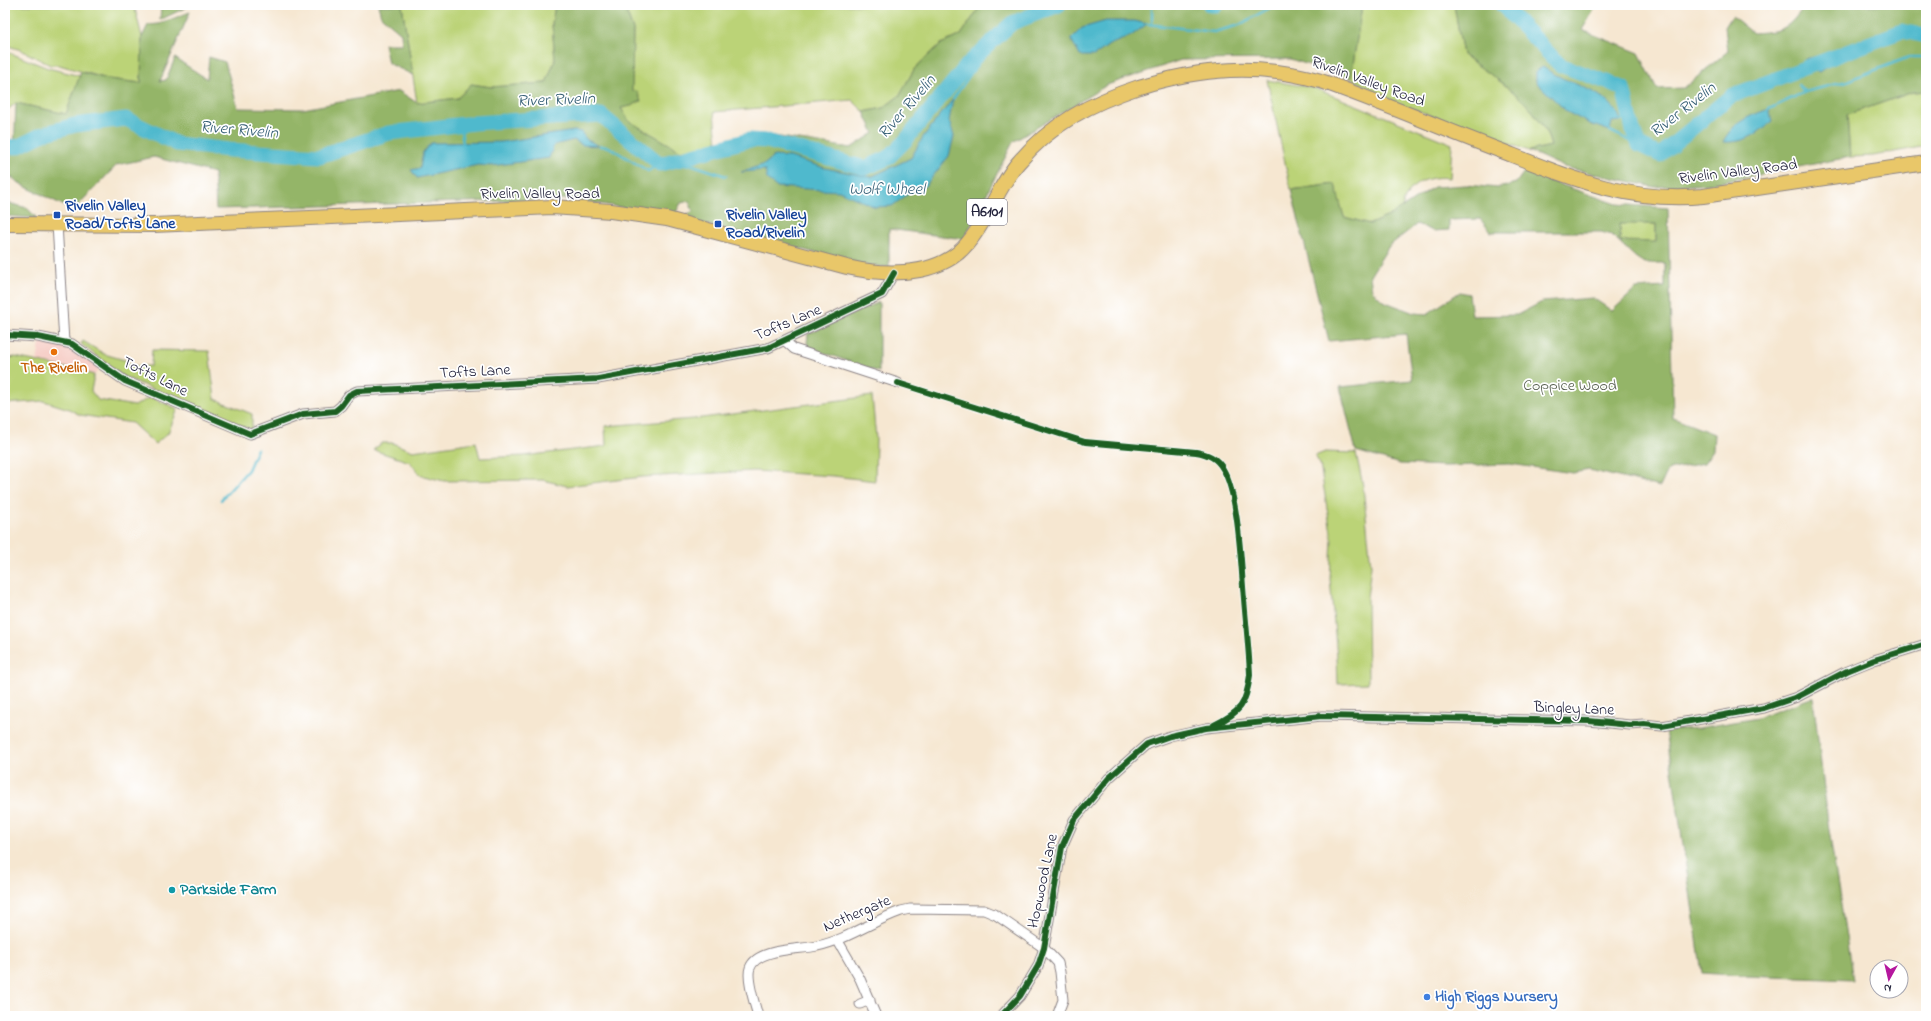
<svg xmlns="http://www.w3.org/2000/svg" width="1931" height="1021" font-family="'Indie Flower',sans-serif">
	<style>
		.built { fill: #f7d0c9 }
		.green { fill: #bbd377; stroke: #6e7a59 }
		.forest { fill: #94b568; stroke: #5b6c52; fill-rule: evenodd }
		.water { fill: #4fb9cd; stroke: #386e84 }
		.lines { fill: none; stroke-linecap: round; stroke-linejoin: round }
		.stream { stroke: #4fb9cd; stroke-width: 2.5 }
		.river { stroke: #4fb9cd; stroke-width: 15 }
		.street-casing { stroke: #8c8486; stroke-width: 11 }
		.primary-casing { stroke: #8c8486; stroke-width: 16 }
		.street { stroke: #fff; stroke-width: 9 }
		.primary { stroke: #e9c769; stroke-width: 14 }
		.cycleway-casing { stroke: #fff; stroke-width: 8 }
		.cycleway { stroke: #1b5e20; stroke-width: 6 }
		.transit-dot { fill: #1a4fb4; stroke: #fff; stroke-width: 1.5 }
		.food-dot { fill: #e8710a; stroke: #fff; stroke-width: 1.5 }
		.culture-dot { fill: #0f9aa8; stroke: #fff; stroke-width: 1.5 }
		.shop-dot { fill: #3f7fe0; stroke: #fff; stroke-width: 1.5 }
		.labels { text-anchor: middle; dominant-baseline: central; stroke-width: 3.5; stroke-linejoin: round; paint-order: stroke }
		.shield { fill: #fff; stroke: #646476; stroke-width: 1 }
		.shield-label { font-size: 15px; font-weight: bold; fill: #22223b }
		.street-label { font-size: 16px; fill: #22223b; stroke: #fff }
		.transit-label { font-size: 16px; font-weight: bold; fill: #164399; stroke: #fff; text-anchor: start }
		.food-label { font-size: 16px; font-weight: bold; fill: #c56008; stroke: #fff }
		.park-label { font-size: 16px; fill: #586050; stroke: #fff }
		.culture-label { font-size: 16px; font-weight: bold; fill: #0d838f; stroke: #fff; text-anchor: start }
		.shop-label { font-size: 16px; font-weight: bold; fill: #366cbe; stroke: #fff; text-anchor: start }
		.water-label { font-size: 17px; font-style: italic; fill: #345e75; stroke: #fff }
	</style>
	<rect width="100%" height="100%" fill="#fff"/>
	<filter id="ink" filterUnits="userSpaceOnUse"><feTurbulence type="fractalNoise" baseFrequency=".025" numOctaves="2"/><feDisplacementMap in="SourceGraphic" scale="8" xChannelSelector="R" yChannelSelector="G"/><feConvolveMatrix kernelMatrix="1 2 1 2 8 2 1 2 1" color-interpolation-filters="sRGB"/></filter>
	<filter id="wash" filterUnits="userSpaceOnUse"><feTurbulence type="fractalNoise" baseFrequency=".012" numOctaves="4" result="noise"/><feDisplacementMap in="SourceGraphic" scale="16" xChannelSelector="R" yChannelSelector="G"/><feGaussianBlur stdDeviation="0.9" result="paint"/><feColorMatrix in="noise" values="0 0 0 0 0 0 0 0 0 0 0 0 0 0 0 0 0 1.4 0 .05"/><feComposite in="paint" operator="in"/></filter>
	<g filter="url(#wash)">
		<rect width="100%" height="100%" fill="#f6e7d1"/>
		<polygon class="built" points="43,342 69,348 86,355 101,366 94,375 76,370 37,362 40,343"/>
		<g class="green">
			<polygon points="5,5 134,5 142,37 141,83 108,79 59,65 50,65 21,50 5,45"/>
			<polygon points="402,5 555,5 552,24 555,60 546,83 491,87 471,84 458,98 417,103"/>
			<polygon points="597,5 981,5 961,35 941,44 915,68 899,96 883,108 864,112 852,100 714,112 717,144 681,151 628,121 621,108 631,106 633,30 625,8"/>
			<path d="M1362,5h92l9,50c34,24 77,49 88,91l-22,5 -132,-48 -46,-25z"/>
			<polygon points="5,51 48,68 80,76 66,114 16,103 5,112"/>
			<path d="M1267,80l47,8 138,56 -2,34c-23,-3 -43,6 -48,30l-13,8 -19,8 -26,-7 -10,-33 -43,6z"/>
			<polygon points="1926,91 1926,146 1873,156 1850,157 1847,115 1913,92"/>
			<polygon points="1620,223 1656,224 1656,243 1620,241"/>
			<polygon points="83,341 104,354 128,361 129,366 151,366 152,350 209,351 215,399 252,414 252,430 124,377 81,344"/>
			<polygon points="15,357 76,370 94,375 91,391 98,400 135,406 150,397 178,409 168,433 155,444 132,423 80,415 69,409 44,401 5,404 5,359"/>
			<polygon points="872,396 876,439 875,481 834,476 754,471 642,477 567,486 543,480 444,481 420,475 410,462 373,450 382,443 392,443 413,451 476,442 480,458 524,456 606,446 605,426 694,419"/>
			<polygon points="1325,452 1356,453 1363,486 1371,566 1367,598 1368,683 1338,684 1337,657 1330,579 1332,539 1320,464 1315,456"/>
		</g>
		<g class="forest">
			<polygon points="161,5 191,5 160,20"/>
			<polygon points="378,5 402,5 413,75 388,63 384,44 402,44 401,33 381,16"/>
			<polygon points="555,5 597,5 625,8 633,30 632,91 637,91 641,101 631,106 621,108 629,121 681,151 717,144 761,134 851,148 874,133 864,112 883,108 899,96 915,68 941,44 961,35 981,5 1362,5 1351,78 1290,59 1181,60 1107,85 1013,142 964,239 889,229 889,267 863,265 691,221 687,216 693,211 689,201 681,203 674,216 570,199 216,209 214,173 154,157 117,165 73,210 24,186 5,173 5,154 14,154 16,103 66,114 81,72 108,79 141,83 142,37 148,25 159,24 190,12 160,81 166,80 175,58 207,79 209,57 225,62 238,108 303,109 399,91 417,103 458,98 471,84 491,87 546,83 555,60 552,24"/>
			<path d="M1454,5h143l-15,25 57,23 18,36 27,-1 44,-37 -3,-24 7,-11 21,17c31,-2 34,-3 52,-28h121v86l-13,1 -66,23 3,42 -139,27 -57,3 -90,-20 -35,-16 22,-5c-11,-42 -55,-67 -88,-91z"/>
			<path d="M1524,172l93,32 51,4 5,210 41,16 -1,16 -9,13 -36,7 -8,17 -71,-17 -16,3 -63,-9 -64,2 -46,-2 -44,-13 -16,-64 72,-7 -6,-46 -77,7 -38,-151 44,-6 9,33 26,7 19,-8 45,-29 32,-2 32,3 18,-5zM1480,219l11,13h110l11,3 23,22 9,6h21v24l-29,2 -24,22 -19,-13 -51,4 -25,13 -45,1 -3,-22 -9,-2 -33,22 -13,-1 -31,-12 -11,-11 -2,-14 19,-30 28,-22 16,7 16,-1v-10zM1620,224h36v18l-36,-1z"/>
			<polygon points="5,202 27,208 37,218 5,216"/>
			<polygon points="879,302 879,372 810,348 807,343 808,334"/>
			<polygon points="1813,697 1829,830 1853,980 1744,976 1702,973 1666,730 1698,728 1758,718"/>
		</g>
		<g class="water">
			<polygon points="1106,21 1135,21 1147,24 1131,36 1109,45 1094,56 1080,56 1071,39 1082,28"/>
			<polygon points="1823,55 1829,65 1819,72 1806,68 1805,59"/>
			<path d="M1543,67c23,18 69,23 78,54l-9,1 -2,9 -20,-7 -23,-12 -31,-30v-11z"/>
			<polygon points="953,99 949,121 954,136 949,156 925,186 912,191 892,206 875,207 839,191 776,187 767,179 765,170 741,172 765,164 774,156 790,157 825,168 871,177 911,158 923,137"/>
			<path d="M1769,109l3,12c-16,14 -27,22 -49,21 10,-20 26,-26 46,-33z"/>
			<polygon points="574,131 581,132 587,140 600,146 582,145 574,140 554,145 549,158 491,166 478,165 417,178 411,170 420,168 423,152 431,143 501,142"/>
		</g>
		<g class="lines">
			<g class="stream">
				<polyline points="1152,5 1152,24"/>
				<polyline points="1513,16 1518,7 1525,5"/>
				<polyline points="1147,24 1214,32 1239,25 1275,5"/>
				<polyline points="1798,85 1805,92 1847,81 1909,57 1926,57"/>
				<polyline points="953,99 977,65 975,58"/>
				<polyline points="1769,109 1805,92"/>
				<polyline points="1621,120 1632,119"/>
				<polyline points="460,124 463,143"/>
				<polyline points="1610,131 1639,145"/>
				<polyline points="600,146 609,147 648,171 660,164 663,169 690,164 726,176"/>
				<polyline points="221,500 248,470 257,449"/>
			</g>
			<g class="river">
				<polyline points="1210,5 1216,5"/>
				<polyline points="1502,5 1560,65 1623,88 1633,130 1639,145 1660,155 1731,96 1902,31 1926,36"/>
				<polyline points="5,146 17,147 43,134 75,125 126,119 177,144 229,150 319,156 389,133 474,123 601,115 660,164 749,140 767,141 865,168 888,158 905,141 968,64 1012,23 1059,5"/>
			</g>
		</g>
	</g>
	<g filter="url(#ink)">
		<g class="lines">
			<defs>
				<g id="street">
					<polyline points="57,224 64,342"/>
					<polyline points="5,335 38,337 72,344 125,381 250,434 303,414 335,411 341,406 349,395 357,391 598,379 768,348 882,294 894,273"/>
					<polyline points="785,341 794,349 898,383"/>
					<polyline points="838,941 860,979 876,1016"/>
					<polyline points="860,1004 870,1000"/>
					<path d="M758,1016c-3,-11 -12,-38 -8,-48 7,-20 50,-18 67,-22 30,-6 55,-25 84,-35l9,-2 74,1 12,5 48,33 14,15 2,9 3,28 -6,16"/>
					<polyline points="1001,1016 1020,996 1038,966 1044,948 1062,847 1074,820 1109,778 1147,744 1170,736 1206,728 1322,716 1589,721 1630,725 1644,724 1662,726 1764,708 1797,697 1847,671 1874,660 1926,644"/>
				</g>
				<path id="primary" d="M5,224l149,1 398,-18 59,4 56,8 180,48c35,8 81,10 111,-14 25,-21 38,-64 60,-90 34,-40 73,-60 121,-76 62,-19 119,-24 182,-6 63,22 124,49 186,72 66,26 124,50 196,43l223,-33"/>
			</defs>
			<use href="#street" class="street-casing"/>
			<use href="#primary" class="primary-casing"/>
			<use href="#street" class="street"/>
			<use href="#primary" class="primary"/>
			<defs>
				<g id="cycleway">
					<polyline points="5,335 38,337 72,344 125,381 250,434 303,414 335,411 341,406 349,395 357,391 598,379 768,348 882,294 894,273"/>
					<path d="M898,383l187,59 111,10c12,2 21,6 27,17 16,26 18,98 21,130 2,25 5,51 6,76 -4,30 -9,37 -36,50"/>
					<polyline points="1001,1016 1020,996 1038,966 1044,948 1062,847 1074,820 1109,778 1147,744 1170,736 1206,728 1322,716 1589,721 1630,725 1644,724 1662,726 1764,708 1797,697 1847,671 1874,660 1926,644"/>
				</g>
			</defs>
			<use href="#cycleway" class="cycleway-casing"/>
			<use href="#cycleway" class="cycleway"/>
		</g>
	</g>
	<g class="transit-dot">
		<rect x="53" y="211" width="8" height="8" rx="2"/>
		<rect x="714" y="220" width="8" height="8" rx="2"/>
	</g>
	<circle class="food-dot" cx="54" cy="352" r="4"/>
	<circle class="culture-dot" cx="172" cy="890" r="4"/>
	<circle class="shop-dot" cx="1427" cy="997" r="4"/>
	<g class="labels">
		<rect class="shield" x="967" y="199" width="40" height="26" rx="3"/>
		<g class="shield-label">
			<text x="987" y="212">A6101</text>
		</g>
		<g class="street-label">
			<text transform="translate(1368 82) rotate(20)">Rivelin Valley Road</text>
			<text transform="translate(1738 172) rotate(-7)">Rivelin Valley Road</text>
			<text x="540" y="194">Rivelin Valley Road</text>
			<text transform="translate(788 323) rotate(-23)">Tofts Lane</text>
			<text transform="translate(475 372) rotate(-3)">Tofts Lane</text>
			<text transform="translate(155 377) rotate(26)">Tofts Lane</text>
			<text transform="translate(1574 709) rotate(2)">Bingley Lane</text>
			<text transform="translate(1043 881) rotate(-78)">Hopwood Lane</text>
			<text transform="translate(857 914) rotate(-23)">Nethergate</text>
		</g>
		<g class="transit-label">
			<text x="65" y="206">Rivelin Valley<tspan x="65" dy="18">Road/Tofts Lane</tspan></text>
			<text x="726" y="215">Rivelin Valley<tspan x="726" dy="18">Road/Rivelin</tspan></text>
		</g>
		<g class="food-label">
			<text x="54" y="368">The Rivelin</text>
		</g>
		<g class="park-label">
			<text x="1570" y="386">Coppice Wood</text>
		</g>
		<g class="culture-label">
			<text x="180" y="890">Parkside Farm</text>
		</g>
		<g class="shop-label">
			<text x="1435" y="997">High Riggs Nursery</text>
		</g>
		<g class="water-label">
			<text transform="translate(556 100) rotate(-2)">River Rivelin</text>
			<text transform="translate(907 107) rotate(-49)">River Rivelin</text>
			<text transform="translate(1683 110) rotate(-38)">River Rivelin</text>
			<text transform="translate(239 130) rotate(5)">River Rivelin</text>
			<text x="887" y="189">Wolf Wheel</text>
		</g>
	</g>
	<rect width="1931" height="1021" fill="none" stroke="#fff" stroke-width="20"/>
	<g transform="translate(1889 979) rotate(188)"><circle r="19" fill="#ffffff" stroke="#a7a7b1"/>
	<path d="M0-3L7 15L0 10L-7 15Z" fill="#b5179e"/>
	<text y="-6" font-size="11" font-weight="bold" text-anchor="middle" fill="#22223b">N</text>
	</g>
</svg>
